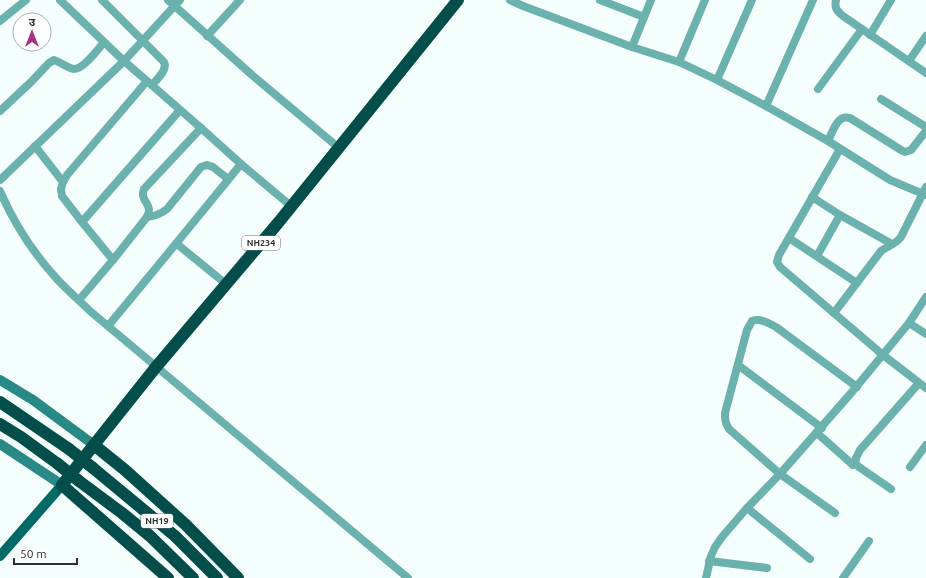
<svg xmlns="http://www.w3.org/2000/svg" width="926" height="578" font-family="Ubuntu,'Noto Sans Devanagari',sans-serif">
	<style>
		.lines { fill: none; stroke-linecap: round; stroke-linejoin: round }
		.street { stroke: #6bb2ae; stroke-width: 8 }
		.secondary { stroke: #288986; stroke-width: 10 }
		.primary { stroke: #006a67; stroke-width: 10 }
		.highway { stroke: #034d4b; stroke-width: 12 }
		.highway-bridge { stroke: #034d4b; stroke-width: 12 }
		.labels { text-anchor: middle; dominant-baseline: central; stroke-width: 4; stroke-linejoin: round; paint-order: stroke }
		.shield { fill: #fff; stroke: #6c6f6e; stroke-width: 1 }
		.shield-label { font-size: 9px; font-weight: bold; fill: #2d3130 }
	</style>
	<rect width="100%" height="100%" fill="#f4fefd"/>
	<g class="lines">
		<g class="street">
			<polyline points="60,0 124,61 201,128 241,164 291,206"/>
			<path d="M102,0l62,62c4,8 -7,17 -12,23"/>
			<polyline points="168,0 252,75 339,148"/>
			<polyline points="510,0 523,6 632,47 679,62 717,80 766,106 828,141 890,180 926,195"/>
			<polyline points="600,0 644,17"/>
			<path d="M836,0c-2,8 1,11 7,16l83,57"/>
			<polyline points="0,21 26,0"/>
			<polyline points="870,35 891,0"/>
			<polyline points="207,36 240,0"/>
			<polyline points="632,47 651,0"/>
			<polyline points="909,61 926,36"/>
			<polyline points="679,62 705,0"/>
			<polyline points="717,80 752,0"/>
			<polyline points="818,89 862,29"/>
			<polyline points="881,99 926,127"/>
			<polyline points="766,106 813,0"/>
			<path d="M0,111l31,-29 18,-19 5,-3c6,2 16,9 20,9 10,0 24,-20 30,-27"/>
			<path d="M828,141c3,-6 8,-21 15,-23 2,-1 5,0 7,0l51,32 4,2 6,-2 15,-19"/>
			<polyline points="35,146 63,182"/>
			<polyline points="840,149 779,255 777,262 780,267 883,355 926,388"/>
			<polyline points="0,180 124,61 180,0"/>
			<path d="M0,191c14,32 33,62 57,88 10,11 22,21 33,32l318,267"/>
			<polyline points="812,197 840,215 892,244"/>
			<path d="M147,217c8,-1 14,-3 20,-8l34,-42 6,-2 6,2 15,12"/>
			<polyline points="82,222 180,110"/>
			<polyline points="789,238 857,283"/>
			<polyline points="177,244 226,284"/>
			<polyline points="817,256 840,215"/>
			<polyline points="113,260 82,222 62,196 61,189 63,182 67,175 147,81"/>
			<path d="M79,300l34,-40 34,-43c7,-14 -8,-15 -3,-28l57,-61"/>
			<path d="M834,313l47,-62c7,-5 15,-7 20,-14l25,-50"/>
			<polyline points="909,323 926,334"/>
			<path d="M108,326c45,-54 89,-108 133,-162"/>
			<polyline points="738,365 822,428"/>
			<polyline points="817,433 853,465"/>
			<polyline points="910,467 926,445"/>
			<polyline points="891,489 859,467 855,463 856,458 860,450 919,383"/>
			<polyline points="747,508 810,559"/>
			<path d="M835,513l-55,-39 -51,-45c-4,-6 -4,-10 -4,-16l22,-83 5,-9c9,-3 16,2 24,6l81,60"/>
			<polyline points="709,561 767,568"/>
			<polyline points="706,578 711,556 715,547 722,537 747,508 780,474 852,392 909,323 926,297"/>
			<polyline points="843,578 869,541"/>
		</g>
		<g class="secondary">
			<polyline points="0,380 33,400 94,445"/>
			<polyline points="0,444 62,485"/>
		</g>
		<polyline class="primary" points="0,556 62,485"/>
		<g class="highway">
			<polyline points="0,402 69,449"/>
			<polyline points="0,424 21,437 58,464"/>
			<polyline points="94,445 125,470 186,525 238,578"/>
			<polyline points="93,468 175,536 217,578"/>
			<polyline points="79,481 122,513 150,536 193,578"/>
			<polyline points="168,578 62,485 156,367 278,223 458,0"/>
		</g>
		<g class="highway-bridge">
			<polyline points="69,449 93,468"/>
			<polyline points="58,464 79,481"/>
		</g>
	</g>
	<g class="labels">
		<g class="shield">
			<rect x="242" y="236" width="38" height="14" rx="3"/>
			<rect x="141" y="514" width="32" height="14" rx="3"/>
		</g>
		<g class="shield-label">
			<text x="261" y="243">NH234</text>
			<text x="157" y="521">NH19</text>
		</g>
	</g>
	<g transform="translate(32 32)"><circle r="19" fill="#ffffff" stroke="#abadac"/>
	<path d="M0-3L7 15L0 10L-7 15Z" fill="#a83086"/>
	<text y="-6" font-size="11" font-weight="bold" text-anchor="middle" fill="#2d3130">उ</text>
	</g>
	<path d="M14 558v6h63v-6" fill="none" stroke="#2d3130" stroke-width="2"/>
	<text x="20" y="558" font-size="12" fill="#2d3130" stroke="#ffffff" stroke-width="3" paint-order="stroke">50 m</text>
</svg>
